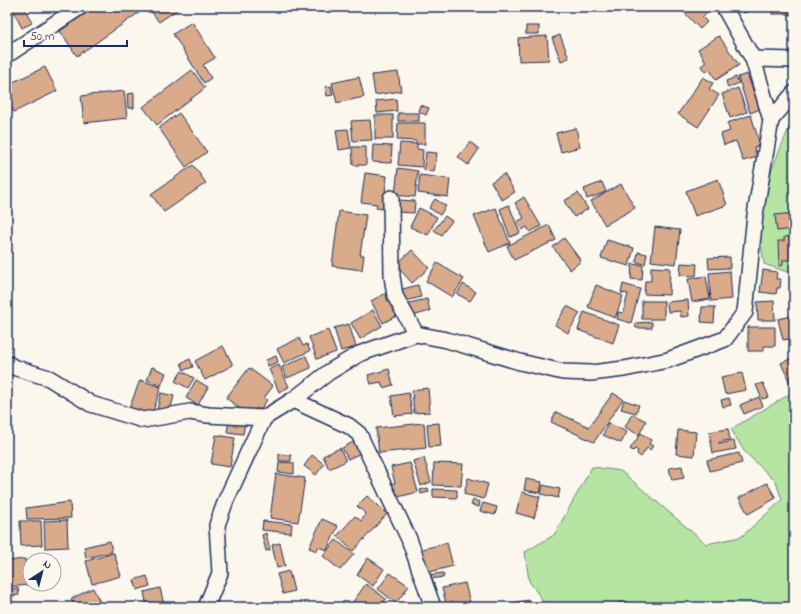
<svg xmlns="http://www.w3.org/2000/svg" width="801" height="614" font-family="'Indie Flower',sans-serif">
	<style>
		.green { fill: #b6e4a2; stroke: #688a80 }
		.building { fill: #d9ab8b; stroke: #1b2f5e }
		.lines { fill: none; stroke-linecap: round; stroke-linejoin: round }
		.minor-casing { stroke: #1b2f5e; stroke-width: 18 }
		.minor { stroke: #fbf7ec; stroke-width: 15 }
	</style>
	<rect width="100%" height="100%" fill="#fbf7ec"/>
	<filter id="ink" filterUnits="userSpaceOnUse"><feTurbulence type="fractalNoise" baseFrequency=".025" numOctaves="2"/><feDisplacementMap in="SourceGraphic" scale="8" xChannelSelector="R" yChannelSelector="G"/><feConvolveMatrix kernelMatrix="1 2 1 2 8 2 1 2 1" color-interpolation-filters="sRGB"/></filter>
	<g filter="url(#ink)">
		<g class="green">
			<polygon points="794,116 794,272 787,272 764,264 759,231 771,171"/>
			<polygon points="794,393 794,607 547,607 529,581 525,552 554,535 592,467 621,471 706,544 741,537 782,500 776,482 744,451 731,429 790,394"/>
		</g>
		<g class="building">
			<polygon points="11,7 24,7 32,23 22,28"/>
			<polygon points="95,7 147,7 77,56 60,31"/>
			<polygon points="148,7 181,7 159,22"/>
			<polygon points="679,7 710,7 711,8 702,17 707,22 700,29"/>
			<polygon points="740,7 756,7 744,13"/>
			<rect x="772" y="7" width="20" height="7"/>
			<polygon points="192,22 215,58 203,65 211,78 204,83 173,34"/>
			<rect x="526" y="26" width="13" height="8"/>
			<polygon points="560,35 569,58 561,61 552,38"/>
			<polygon points="547,36 549,60 519,61 518,38"/>
			<polygon points="719,36 739,65 716,80 710,70 705,72 701,66 706,62 698,49"/>
			<polygon points="45,67 57,91 14,112 8,102 13,100 7,85"/>
			<polygon points="192,70 205,88 157,125 143,107"/>
			<polygon points="398,72 401,91 375,95 372,75"/>
			<polygon points="747,74 760,109 750,113 738,77"/>
			<polygon points="359,77 364,97 337,103 332,83"/>
			<polygon points="703,77 713,83 709,89 719,95 698,127 678,114"/>
			<polygon points="736,77 739,83 728,88 726,81"/>
			<polygon points="331,86 333,95 327,96 325,87"/>
			<polygon points="738,88 747,112 730,118 722,94"/>
			<polygon points="124,91 127,118 84,123 81,96"/>
			<polygon points="134,93 134,108 128,108 127,94"/>
			<polygon points="396,99 397,111 377,113 376,101"/>
			<polygon points="420,105 429,108 426,115 418,111"/>
			<polygon points="179,113 207,152 186,167 159,128"/>
			<rect x="398" y="113" width="21" height="8"/>
			<rect x="375" y="115" width="18" height="24"/>
			<polygon points="751,115 760,145 754,147 757,157 743,161 736,141 724,145 721,134 730,131 727,123"/>
			<polygon points="370,120 372,140 353,141 351,121"/>
			<polygon points="398,123 425,123 425,144 416,144 416,141 397,140"/>
			<polygon points="576,128 580,147 561,152 556,133"/>
			<polygon points="348,129 351,148 339,150 336,130"/>
			<polygon points="470,142 479,149 468,165 458,157"/>
			<polygon points="400,143 417,144 417,149 423,150 422,167 398,165"/>
			<polygon points="373,145 392,146 391,163 372,162"/>
			<polygon points="352,147 366,147 366,165 353,165"/>
			<polygon points="426,152 437,153 434,172 424,170"/>
			<polygon points="193,165 206,183 164,212 151,194"/>
			<polygon points="398,168 418,171 415,197 395,195"/>
			<polygon points="365,173 387,176 383,209 376,208 377,204 361,202"/>
			<polygon points="504,174 515,192 502,200 491,182"/>
			<polygon points="420,175 450,179 448,197 418,193"/>
			<polygon points="718,179 727,205 695,216 686,191"/>
			<polygon points="602,182 606,192 587,199 584,189"/>
			<polygon points="621,184 635,208 605,225 591,201"/>
			<polygon points="578,193 588,209 574,217 564,201"/>
			<polygon points="524,197 541,226 530,232 527,227 522,230 517,222 524,218 515,203"/>
			<polygon points="435,199 446,206 440,215 429,208"/>
			<polygon points="398,200 415,201 414,213 398,212"/>
			<polygon points="509,205 520,233 510,237 500,209"/>
			<polygon points="419,208 437,217 428,235 410,227"/>
			<polygon points="496,208 510,243 489,252 474,216"/>
			<polygon points="339,211 366,215 360,255 364,255 362,270 332,266"/>
			<polygon points="794,213 794,229 777,231 775,215"/>
			<polygon points="445,216 452,221 441,235 434,230"/>
			<polygon points="549,225 556,240 514,260 507,246"/>
			<polygon points="655,227 680,230 676,264 651,261"/>
			<polygon points="794,236 794,260 783,260 783,265 779,266 778,241 784,241 784,237"/>
			<polygon points="564,238 581,261 570,270 553,247"/>
			<polygon points="607,240 634,248 629,266 601,258"/>
			<polygon points="412,250 429,268 412,283 396,265"/>
			<polygon points="638,252 647,254 645,264 636,262"/>
			<polygon points="730,257 730,268 709,269 708,258"/>
			<polygon points="437,263 464,279 452,297 426,281"/>
			<polygon points="681,263 697,264 696,276 680,275"/>
			<polygon points="632,264 643,265 642,280 631,279"/>
			<polygon points="651,267 670,268 669,295 644,294 645,281 651,281"/>
			<polygon points="763,270 777,272 776,279 781,279 780,288 777,288 776,294 760,292"/>
			<polygon points="730,271 732,299 711,301 709,273"/>
			<polygon points="706,276 710,299 692,302 688,279"/>
			<polygon points="463,284 476,292 470,301 457,294"/>
			<polygon points="623,284 640,289 631,323 617,319 618,312 623,313 628,294 621,293"/>
			<polygon points="418,285 421,297 402,302 399,290"/>
			<polygon points="596,285 623,296 615,318 588,307"/>
			<polygon points="386,293 398,315 383,323 371,301"/>
			<polygon points="427,299 430,311 409,317 405,304"/>
			<polygon points="688,300 689,316 681,317 680,311 668,312 667,302"/>
			<rect x="642" y="301" width="22" height="18"/>
			<polygon points="774,301 775,320 758,320 757,302"/>
			<polygon points="567,306 580,313 568,333 555,325"/>
			<polygon points="702,307 715,307 714,323 701,322"/>
			<polygon points="373,310 382,326 360,339 351,323"/>
			<polygon points="584,312 619,325 613,343 578,330"/>
			<polygon points="792,316 794,338 783,340 778,319"/>
			<polygon points="652,322 652,328 636,328 635,323"/>
			<polygon points="349,324 356,347 341,351 334,328"/>
			<polygon points="748,327 775,327 775,346 764,346 764,351 748,351"/>
			<polygon points="328,330 336,352 317,359 309,337"/>
			<polygon points="299,338 303,346 307,344 310,351 284,363 277,349"/>
			<polygon points="223,346 233,365 205,380 195,361"/>
			<polygon points="276,356 278,362 268,366 266,360"/>
			<polygon points="306,356 311,368 287,378 282,367"/>
			<polygon points="794,357 794,381 790,383 781,363"/>
			<polygon points="190,359 193,367 184,370 181,363"/>
			<polygon points="279,365 289,387 279,392 269,369"/>
			<polygon points="152,367 166,373 161,386 147,380"/>
			<polygon points="249,368 273,386 264,398 267,400 260,410 257,408 250,416 226,398"/>
			<polygon points="389,369 393,385 383,388 381,382 371,384 368,375"/>
			<polygon points="182,371 194,378 188,388 175,381"/>
			<polygon points="742,373 746,390 725,394 721,377"/>
			<polygon points="140,380 161,387 151,417 129,409"/>
			<polygon points="196,380 208,387 198,405 186,398"/>
			<polygon points="763,383 769,397 762,399 756,385"/>
			<polygon points="428,388 430,412 414,413 412,390"/>
			<polygon points="161,393 174,396 169,414 157,410"/>
			<polygon points="409,393 412,414 394,416 391,396"/>
			<polygon points="613,393 623,399 594,442 551,422 556,412 589,427"/>
			<polygon points="759,397 763,406 744,414 740,405"/>
			<polygon points="729,398 731,405 723,407 721,400"/>
			<polygon points="624,400 639,405 636,413 621,409"/>
			<polygon points="632,414 646,421 639,435 625,427"/>
			<polygon points="229,420 245,423 243,434 227,432"/>
			<polygon points="424,423 426,448 379,453 376,428"/>
			<polygon points="439,423 441,446 429,447 427,424"/>
			<polygon points="608,423 627,432 621,443 603,435"/>
			<polygon points="728,429 730,440 719,442 719,444 734,441 736,449 713,453 709,432"/>
			<polygon points="678,430 696,432 694,456 676,454"/>
			<polygon points="641,433 651,440 649,444 653,446 650,450 647,448 641,457 637,454 638,451 635,449 633,451 630,449"/>
			<polygon points="216,435 235,438 230,467 211,464"/>
			<polygon points="355,441 361,453 348,459 342,448"/>
			<polygon points="340,448 346,461 329,469 323,456"/>
			<polygon points="739,453 742,463 710,471 707,460"/>
			<polygon points="279,454 291,455 291,461 279,461"/>
			<polygon points="312,455 324,464 316,475 304,466"/>
			<polygon points="424,458 431,482 421,486 413,461"/>
			<polygon points="279,462 294,463 294,474 278,472"/>
			<polygon points="410,463 418,492 398,497 397,493 389,495 386,485 395,483 391,467"/>
			<polygon points="434,463 463,464 461,486 433,485"/>
			<polygon points="794,464 794,481 789,466"/>
			<polygon points="682,466 684,478 672,480 669,468"/>
			<polygon points="276,474 305,478 298,522 270,518"/>
			<polygon points="468,478 488,484 484,499 464,494"/>
			<polygon points="526,479 542,482 540,493 524,490"/>
			<polygon points="767,483 776,498 748,514 739,498"/>
			<polygon points="543,485 560,489 558,498 541,494"/>
			<polygon points="428,488 429,492 421,494 420,490"/>
			<polygon points="433,489 457,490 457,498 433,497"/>
			<polygon points="522,492 540,497 534,518 516,513"/>
			<polygon points="367,496 387,514 353,551 337,536 355,516 361,521 366,514 357,506"/>
			<polygon points="473,500 480,502 479,507 471,505"/>
			<polygon points="70,502 71,518 27,519 26,508"/>
			<polygon points="483,503 497,507 495,515 480,511"/>
			<polygon points="322,519 338,526 327,550 318,547 317,551 309,548"/>
			<polygon points="67,520 68,547 45,548 44,521"/>
			<polygon points="20,521 41,521 42,545 21,546"/>
			<polygon points="263,521 292,524 291,533 262,530"/>
			<polygon points="266,533 270,550 266,551 262,535"/>
			<polygon points="336,540 354,554 340,570 323,556"/>
			<polygon points="110,541 112,552 86,558 84,547"/>
			<polygon points="280,543 285,566 277,568 272,545"/>
			<polygon points="447,543 453,566 426,573 419,550"/>
			<polygon points="114,553 121,576 92,584 86,561"/>
			<polygon points="368,558 384,569 373,586 357,575"/>
			<polygon points="25,559 28,585 7,587 7,561"/>
			<polygon points="289,571 294,591 283,594 277,574"/>
			<polygon points="390,573 409,586 396,603 378,589"/>
			<polygon points="443,573 444,577 430,579 429,575"/>
			<polygon points="147,576 150,586 137,590 134,580"/>
			<polygon points="465,583 471,607 447,607 442,588"/>
			<polygon points="366,584 386,599 380,607 358,607 352,603"/>
			<polygon points="18,588 19,595 13,596 12,589"/>
			<polygon points="93,588 100,602 90,607 75,607 71,599"/>
			<polygon points="160,588 164,605 147,607 144,592"/>
			<polygon points="529,600 530,607 506,607 506,604"/>
			<polygon points="626,601 628,607 606,607"/>
			<polygon points="7,603 17,603 18,607 7,607"/>
		</g>
		<g class="lines">
			<defs>
				<g id="minor">
					<polyline points="7,55 80,7"/>
					<polyline points="753,59 794,60"/>
					<polyline points="771,120 794,93"/>
					<polyline points="391,198 392,276 395,296 416,334"/>
					<polyline points="7,363 13,367 49,378 91,404 143,420 190,412 208,415 264,418"/>
					<polyline points="293,400 349,426 359,434 409,539 433,607"/>
					<polyline points="206,607 220,573 217,525 226,500 264,418 293,400 329,372 359,354 416,334 447,340 520,362 563,372 591,373 624,369 668,360 725,339 745,312 755,215 771,120 753,59 724,7"/>
				</g>
			</defs>
			<use href="#minor" class="minor-casing"/>
			<use href="#minor" class="minor"/>
		</g>
	</g>
	<rect width="801" height="614" fill="none" stroke="#fbf7ec" stroke-width="24"/>
	<rect x="12" y="12" width="777" height="590" fill="none" stroke="#1b2f5e" stroke-width="1.5" filter="url(#ink)"/>
	<g transform="translate(42 572) rotate(36)"><circle r="19" fill="#fbf7ec" stroke="#a1a7b3"/>
	<path d="M0-3L7 15L0 10L-7 15Z" fill="#1b2f5e"/>
	<text y="-6" font-size="11" font-weight="bold" text-anchor="middle" fill="#1b2f5e">N</text>
	</g>
	<path d="M24 40v6h103v-6" fill="none" stroke="#1b2f5e" stroke-width="2"/>
	<text x="30" y="40" font-size="12" fill="#1b2f5e" stroke="#fbf7ec" stroke-width="3" paint-order="stroke">50 m</text>
</svg>
